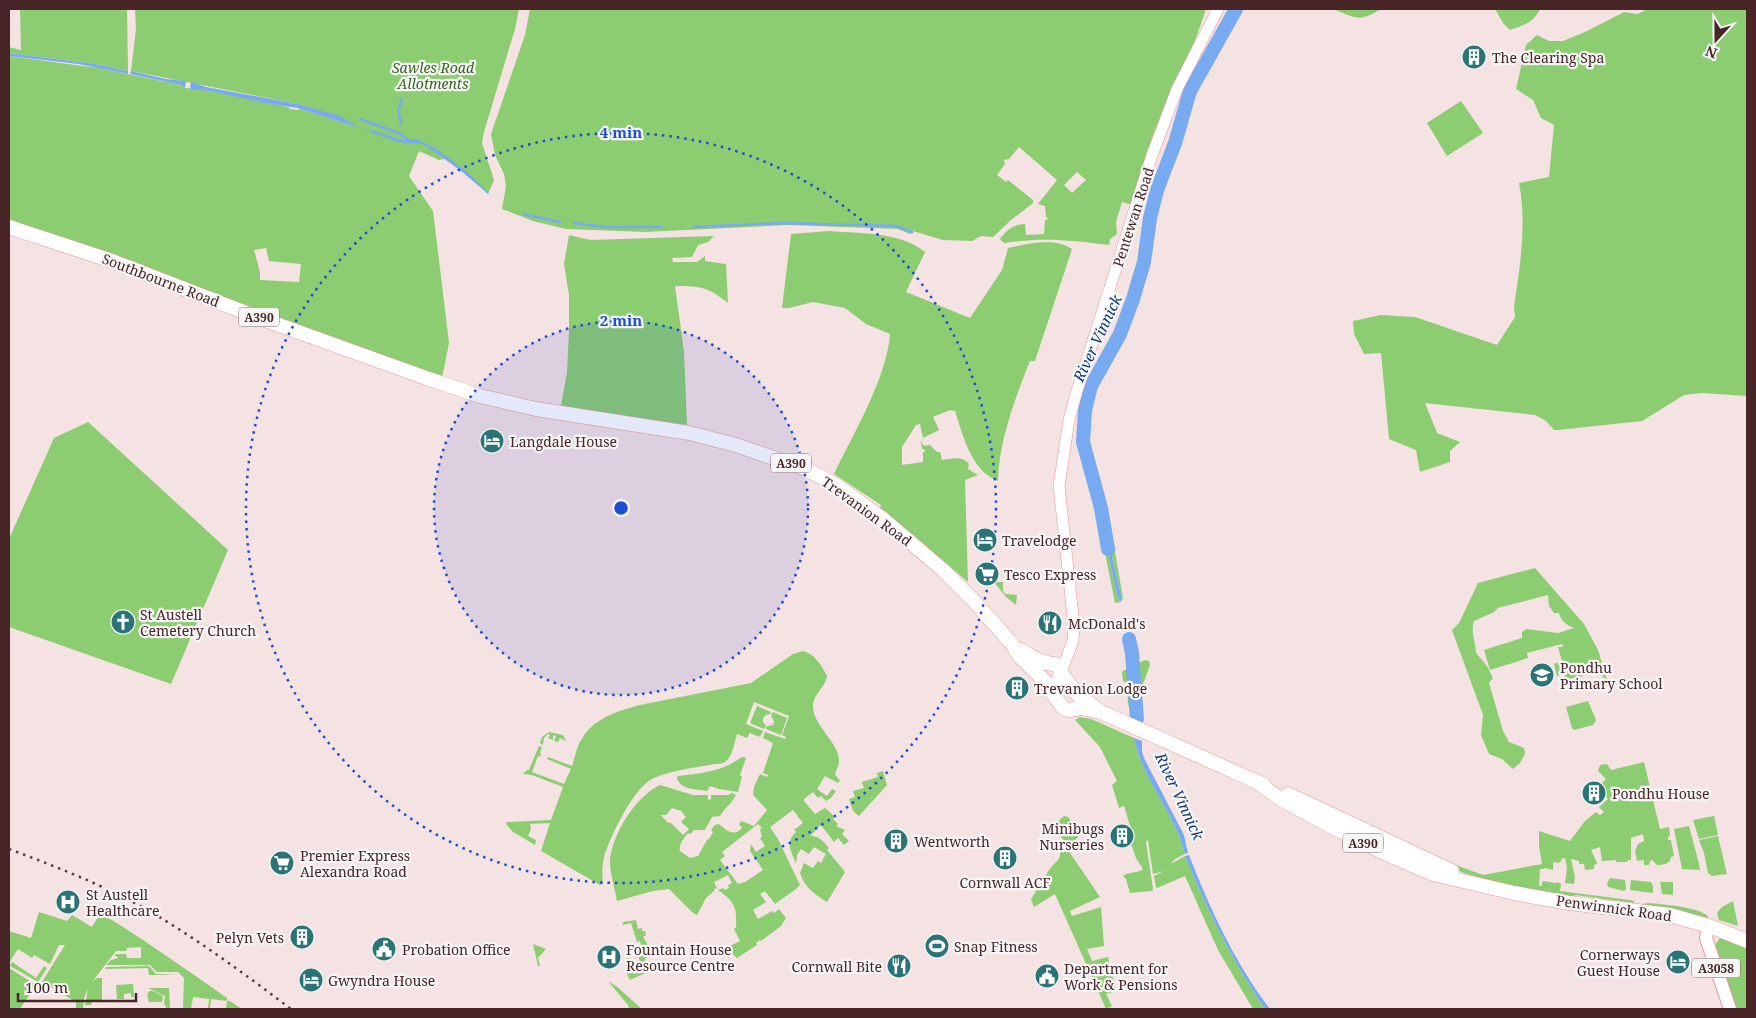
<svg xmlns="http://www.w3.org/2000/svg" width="1756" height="1018" font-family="'Noto Serif',serif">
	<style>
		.green { fill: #8ccd71; fill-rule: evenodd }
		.water { fill: #77aaf1 }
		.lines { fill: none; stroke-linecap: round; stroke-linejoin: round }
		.stream { stroke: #77aaf1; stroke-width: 2.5 }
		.river { stroke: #77aaf1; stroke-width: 14 }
		.secondary-casing { stroke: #ec9599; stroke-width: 12 }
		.primary-casing { stroke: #ec9599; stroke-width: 14 }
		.trunk-casing { stroke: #ec9599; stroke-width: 15 }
		.secondary { stroke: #fff; stroke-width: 11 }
		.primary { stroke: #fff; stroke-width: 12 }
		.trunk { stroke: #fff; stroke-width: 14 }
		.rail { stroke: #5e3d3f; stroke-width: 2.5; stroke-dasharray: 2.5 5; stroke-linecap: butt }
		.ring { fill: none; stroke: #1d4ed8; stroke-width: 2.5; stroke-dasharray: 2.5 5 }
		.labels { text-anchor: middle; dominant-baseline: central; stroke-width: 4.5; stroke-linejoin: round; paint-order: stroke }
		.shield { fill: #f5f5f5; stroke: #7c6365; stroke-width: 1 }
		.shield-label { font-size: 12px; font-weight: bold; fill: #482527 }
		.poi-label { font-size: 14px; fill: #482527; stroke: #f5f5f5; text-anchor: start }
		.park-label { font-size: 14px; font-style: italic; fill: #376222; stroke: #f5f5f5 }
		.street-label { font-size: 14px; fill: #482527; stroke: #f5f5f5 }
		.water-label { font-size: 15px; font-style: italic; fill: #113b73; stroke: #f5f5f5 }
		.centre { fill: #1d4ed8; stroke: #f5f5f5; stroke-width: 2.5 }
		.ring-label { font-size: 15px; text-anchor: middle; font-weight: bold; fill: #1d4ed8; stroke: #f5f5f5; stroke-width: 4.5; stroke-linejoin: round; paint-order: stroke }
	</style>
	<rect width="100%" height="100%" fill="#f5e2e2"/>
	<g class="green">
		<polygon points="20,9 127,9 128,71 95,64 9,53 9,47 21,50"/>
		<path d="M135,9h384l-4,20 -31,103 -2,11 12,37 -6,14 -22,-21 -31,-21 9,7 -5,1 -20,-9 -10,25 24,35 16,132 -8,40 -187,-67 -211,-70 -34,-14v-176l89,12 83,17 4,3 26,3 77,16 2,2 9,1 -1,-2 58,19 -26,-13 -32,-10 -167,-33 5,-42zM266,248l3,13 32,3 -2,18 -39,-2v-8l-6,-22z"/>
		<path d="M530,9h676l-10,29 -26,56 -37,111 -11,-3 -6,20 1,12 -7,5 -1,6c-39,-5 -66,-8 -105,-2l-4,-4c6,-9 14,-15 25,-15l1,11 18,-1 1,-14h2l1,-2 -2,-1 -1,-11 -7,-2 19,-24 -38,-33 -10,12 -5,1 1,4 -8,11 9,7 2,-2 25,20v3l-22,17 -18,17 -12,-1 -9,5 -29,-1 -30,-9 -3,3 -12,-5 -109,-4 -143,7 -80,-3 -33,-8 -31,-12 4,-23 -2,-12 -9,-19 -4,-21 34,-99zM1077,172l9,8 -14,13 -8,-8z"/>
		<path d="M1333,9h48c-23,14 -24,9 -48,0z"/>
		<path d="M1495,9h45c-5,13 -18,17 -30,21l-7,-7z"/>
		<path d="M1647,9h100v387l-45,-3 -18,2 -42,26 -84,9h-4l-8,-9 -11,-6 -110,-12 12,30 23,9 -10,9v11l-30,10 -4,-22 -27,-11 -8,-86 -17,1 -10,-20 -1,-13 28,-6 34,2 82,28 18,-28 -1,-11c6,-38 13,-84 5,-123l30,-6 5,-52 -13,-7 -8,-18 -17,-11 10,-44 11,-10 12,6h14l22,-9 39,-20 14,2z"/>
		<polygon points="1461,101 1483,133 1447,156 1427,123"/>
		<path d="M829,231c32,3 70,0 96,21l-19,40 64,26 32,-48 6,-22c20,-4 46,-11 64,1l-37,112h-5c-15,37 -31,80 -32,120 -27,-10 -35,-46 -43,-70l-5,-1 -17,7 6,13 -16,8 -3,-14 -4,1 -14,22v18l21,-3v-10h2l-1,-3h-2l-1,-8 3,5 6,-1 7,7h3l2,8c10,-1 20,-5 27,4l-1,5 10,6 -13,5 3,102 -88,-74 1,-3 -47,-31c19,-40 53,-96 56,-140l-24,-10 -21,-16 -32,-6 -24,6h-7l9,-74z"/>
		<path d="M569,235l21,5 124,-4 -6,6 -10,3 -6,12 -20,1 1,4h24l8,-6v5l21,3 2,39c-20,-16 -27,-17 -53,-17l9,66 3,73 -126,-19 6,-33 2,-40v-38l-5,-31z"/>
		<polygon points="88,422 228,550 171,684 9,627 9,539 54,438"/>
		<polygon points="1111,529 1123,598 1122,600 1106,530"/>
		<polygon points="1103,531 1117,595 1120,602 1115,603 1101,532"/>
		<path d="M1535,568l49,56 14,26 9,30 -10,-8 -31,8 -2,-6 -7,2 -3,-12 8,-3 -4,-14h5l-1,-3 -35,9 1,5 -38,12 -6,-20 38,-12v-6l4,-3 32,4 16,-5c-7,-3 -13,-6 -15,-15h-5l-5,-7 -1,-11 -50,13 -4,4 -20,9c-4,12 2,20 2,32l11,13 6,12 -4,5 14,48 6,11 15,6 1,6 -5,9 -7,6 -11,-10 -13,-5 -8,-19 2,-20 -31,-85 7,-7 19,-40z"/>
		<polygon points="994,582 1003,582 1003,591 1005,594 1017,595 1016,605 1006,597"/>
		<path d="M803,651c12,3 19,15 24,25 -2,13 -15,18 -14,32 2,20 28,36 26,55 -1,4 -3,8 -4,11l5,7 -2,2 -13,-7 -8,13 10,7 5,-7 4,2 -5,7 -5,3 -5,-5 -3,2 -5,-6 -9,7v2l11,13 10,-6 10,9 -2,2 5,5 -2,2 9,4 -3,4 7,7 -5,4 -6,-7 -4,4 -13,-17 -11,11c10,0 13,5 19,12l-2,2 18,22 -18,30c-11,-7 -23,-15 -27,-29l4,-10 9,5 5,-7 3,2 5,-9 -12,-7 -5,7 -8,-5 -4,6 -1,9c-4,-12 -12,-21 0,-32l-2,-2 9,-7 -10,-13 -23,17 8,12 22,46 -4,4 -21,15 -10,-13 -5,3 6,8 -13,8 5,9 14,-8 2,2 5,-4 7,9 -5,8 -20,15 -1,-1 -4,3 1,2 -20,13 -8,-7 -2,-6 3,1 10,-5 -6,-12 2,-2c1,-20 -1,-25 -18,-37l5,-2 2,2 4,-2 -1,-3 4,-2 -4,-8 -14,7 3,7 -2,-1 -1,3 -8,7 -9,17 -5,-3 -23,-23 -16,2 -36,10c-2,-12 -7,-27 -7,-39 1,-27 26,-66 50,-77l33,10h15v5l3,-1v-4h17l4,-2 4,2c-4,9 -11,12 -16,21l-8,1 -7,13h-11l-4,4 -2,-1c-4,5 -10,12 -8,18l10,7 8,-2 9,-16 2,-1 4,-7 -2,-2 4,-5 4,-1c8,7 15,13 23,4l-3,-4 2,-3 13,5 13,-16 -14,-15 1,-8 6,-13 7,3 1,-2 -5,-2 10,-30 -10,-5 2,-6 20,7 1,-2 -4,-2 7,-19 -35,-14 -8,22 17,7 -3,6 -10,-4 -3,5 -10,-4c-3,9 -4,22 -12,28 -4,2 -7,2 -11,2 -20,4 -41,6 -60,14 -20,8 -44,59 -50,79 -2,9 -2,18 -1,27l-3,1 -59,-34 9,-28 -20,1 1,5 -3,7 8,4 -1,5 -22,-13 -7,-8 1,-2 44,-2 12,-33 -31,-12 -9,-1 4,-4h2l10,-24 3,1 -2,6 1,1 -1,3 -2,-1 -6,16 32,12 7,-15 -24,-10 1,-2 24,9c3,-9 5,-21 11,-29 11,-19 38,-27 57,-32l111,-22 42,-29zM672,808l9,3 5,6 -5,5 8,7 -6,6 -12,-12 -4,-1 -6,-7h5zM758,824l4,4 -2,1 2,8 -2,1 5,8 -9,6 -5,-8 -1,7 13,19 -18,12 -7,2 -18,-24 5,-4 -3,-4z"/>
		<polygon points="1145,660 1149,661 1150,665 1142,687 1141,707 1137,708 1136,664"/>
		<polygon points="1132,665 1135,708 1131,708 1128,705 1127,683 1123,681 1122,672"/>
		<polygon points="1588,701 1596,720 1593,725 1574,730 1572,728 1566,707"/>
		<polygon points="757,706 771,712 770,714 766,715 763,718 763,722 766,726 764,729 750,723"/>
		<polygon points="773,712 787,718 781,735 766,729 767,726 773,725 774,722 771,715"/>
		<path d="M1080,717l11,2 43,19c8,42 41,75 51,116l-10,5 -4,5 14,-8c22,54 47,105 80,153h-12l-35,-59 -33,-74 -28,12 -1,-1 -2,-11 10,-5 -11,3 -5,-34 -2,2 7,47 -1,2 -22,2 -4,-14 -3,-3c6,-5 14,-2 20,-7l-7,-11 -6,-17 4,-2 -10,-33 -5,2 -7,-23 5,-4 -17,-34 -25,-27z"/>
		<polygon points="549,732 563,735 566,741 560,738 558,742 554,741 556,736 553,735 553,740 548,738 550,735 548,734 544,738 543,745 540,743 542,737"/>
		<path d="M742,757l4,1 -6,17 2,2 -4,15 -19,-3 -9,-3 -3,5c-11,-2 -27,-1 -30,-13l1,-2c25,-3 43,-4 64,-19z"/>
		<path d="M1644,762l16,67 9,-2 1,9 -2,1v3h3l3,16 -3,1c0,7 -8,8 -14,8l-5,-5 -2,1 -1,4h-5v-5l-7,1 -2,-10 3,-7 6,-3 -1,-7 -12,4v22h-3l-1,2h-11v-2l-14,1 -2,-14 -9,3 6,13v1l-3,1v4l-9,1 -1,-6h-5v-3l-8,-2 4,18 -1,7 -9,-1 2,-15 -2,-10 -4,1 1,3 -2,-1 -1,2 -6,-1v8l-8,-2 -1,1h-4l-1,17h2l2,-5 13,2 2,-1 3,2 -1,7 70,9 4,1v2l-59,-8 -1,2 -69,-12 -41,-12 -60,-27 79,29 59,-11 -3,-18v-15l31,10 15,-20 11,-9 4,3 4,-3 -5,-5 9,-8 -10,-12 8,-8 -8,-8 2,-6 7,-1 4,6z"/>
		<polygon points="883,771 887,785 859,816 853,811 849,799 855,797 853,791 864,788 862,782 878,777 877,773"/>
		<polygon points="1064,816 1068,817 1081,833 1068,850 1100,897 1070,911 1072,916 1101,907 1104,946 1087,949 1092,961 1108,957 1116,991 1106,994 1112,1006 1106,1009 1055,894 1034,907 1031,899 1051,867 1059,859 1061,850 1067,844 1052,827"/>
		<polygon points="1714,816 1718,835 1699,839 1693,820"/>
		<polygon points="1689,826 1699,864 1700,870 1682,869 1674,829"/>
		<polygon points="1718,836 1727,874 1712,876 1708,873 1704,853 1699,840"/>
		<polygon points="1610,878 1625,880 1626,889 1624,891 1608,887 1607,883"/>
		<polygon points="1631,880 1651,882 1653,886 1653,893 1630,890"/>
		<polygon points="1660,882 1673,882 1673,895 1662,894"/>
		<polygon points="1733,901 1738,926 1719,920 1717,913 1722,907"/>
		<path d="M1648,903c14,1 50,4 60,13v2l-31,-8 -34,-6z"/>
		<path d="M39,912l28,9 5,-6 20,12 8,-13c17,8 27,16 43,26 28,19 56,38 84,58v3h3l12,8h-16l1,-8 -16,-2 -1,10h-2l1,-10 -16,-2 -2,12h-8l1,-31 -6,-6h-21l-7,-7h-44l5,-5 7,-2 -1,-2h-3l2,-2h10l1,4h14v-11l-14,1 -1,3h-10l-24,31 5,-4h5v24h-10l-1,3h-6l3,-16 -4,9 -1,11h-7v-7l-34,-20 23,-37h-6l-9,19 -16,-9 -2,3 -14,-9 -9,14v-32l22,7z"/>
		<polygon points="636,920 638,929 642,928 642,931 645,931 646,935 643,937 651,950 646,953 648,957 645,958 648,972 630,980 627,974 625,959 630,958 632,964 640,962 637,951 642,949 640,941 637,942 631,923 623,925 623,922"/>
		<polygon points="1720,938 1726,938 1747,947 1747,1009 1736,1009 1715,945"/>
		<polygon points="533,944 546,949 538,958 540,966 538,966"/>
		<polygon points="12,962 36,978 44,966 47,968 38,982 10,966"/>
		<polygon points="149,966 156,974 177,975 149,975 148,968 105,969 106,967"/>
		<polygon points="9,968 36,985 20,1009 9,1009"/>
		<polygon points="608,981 616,986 642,1009 629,1009 628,1005"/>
		<polygon points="133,984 134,997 131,997 131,993 124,994 124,999 117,999 116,985"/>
		<polygon points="148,988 169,988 170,1009 167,1009 164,1003 165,996"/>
		<polygon points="150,991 153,991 163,996 162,1002 149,1002 147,994"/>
	</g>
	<g class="water">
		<polygon points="9,53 95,64 128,71 128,74 78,64 9,56"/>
		<polygon points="131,71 166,79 186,81 185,88 181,85 130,74"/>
		<polygon points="191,82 206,87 298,104 340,116 357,126 356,127 298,108 270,104 210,91 190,89"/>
		<polygon points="365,128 402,140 416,139 435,148 465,170 489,193 487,193 460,170 423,144 398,142 375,134"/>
		<polygon points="1106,530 1122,600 1120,602 1117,595 1103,531"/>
		<polygon points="1136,664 1137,708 1135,708 1132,665"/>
		<path d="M1134,738l8,3v11l3,8 39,75 4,18 -3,1c-10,-41 -43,-74 -51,-116z"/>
		<path d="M1189,855c21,54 46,108 81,154h-5c-33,-48 -58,-99 -80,-153z"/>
	</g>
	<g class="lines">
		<g class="stream">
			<polyline points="360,119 401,134 408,140"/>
			<polyline points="401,124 398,110 402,99"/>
			<polyline points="523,214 560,222"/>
			<polyline points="574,223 604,227 662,227"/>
			<polyline points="694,227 782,223 896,226 912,232"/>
		</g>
		<g class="river">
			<polyline points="1108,549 1101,508 1083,442 1085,410 1091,386 1120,334 1133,299 1144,262 1150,218 1157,190 1175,143 1190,91 1236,9"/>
			<polyline points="1129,639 1132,653 1137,719"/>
		</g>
		<defs>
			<polyline id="secondary" points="1061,672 1073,641 1074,626 1059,486 1069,420 1077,391 1152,155 1177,89 1218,9"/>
			<polyline id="primary" points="1708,926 1706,938 1730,1009"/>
			<g id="trunk">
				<polyline points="9,227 112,261 254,316 429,379 480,396 536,409 689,433 736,445 808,470 836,485 883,519 943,570 974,601 1012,644 1020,657 1046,682 1048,687 1063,708 1069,710 1081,708 1101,712"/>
				<path d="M1021,650c7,5 14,9 22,12 6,2 11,1 16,4l2,7 -3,8"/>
				<polyline points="1061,673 1078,695 1101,712 1264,785"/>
				<polyline points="1257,782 1282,800 1351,837 1391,856 1433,874 1514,893 1569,903 1670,915 1712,927 1747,941"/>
				<polyline points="1288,794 1452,871"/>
			</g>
		</defs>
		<use href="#secondary" class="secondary-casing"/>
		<use href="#primary" class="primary-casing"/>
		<use href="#trunk" class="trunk-casing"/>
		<use href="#secondary" class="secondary"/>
		<use href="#primary" class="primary"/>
		<use href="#trunk" class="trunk"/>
		<path class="rail" d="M9,849c48,18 97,37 142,63 49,29 95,63 140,97"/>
	</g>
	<circle cx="621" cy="508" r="187" fill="#1d4ed8" fill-opacity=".12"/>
	<g class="ring">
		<circle cx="621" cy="508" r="187"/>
		<circle cx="621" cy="508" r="375"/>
	</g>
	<defs>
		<symbol id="building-disc" viewBox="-11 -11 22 22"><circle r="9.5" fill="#2a7476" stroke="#f5f5f5"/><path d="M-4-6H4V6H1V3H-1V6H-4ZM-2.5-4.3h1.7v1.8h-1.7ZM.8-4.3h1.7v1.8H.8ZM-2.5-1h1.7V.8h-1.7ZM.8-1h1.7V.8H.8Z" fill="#fff"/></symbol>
		<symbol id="hotel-disc" viewBox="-11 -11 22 22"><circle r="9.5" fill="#2a7476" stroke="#f5f5f5"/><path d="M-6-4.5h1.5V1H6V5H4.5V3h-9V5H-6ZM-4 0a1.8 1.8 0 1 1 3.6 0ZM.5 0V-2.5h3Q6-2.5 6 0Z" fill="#fff"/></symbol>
		<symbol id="supermarket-disc" viewBox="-11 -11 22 22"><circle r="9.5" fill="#2a7476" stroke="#f5f5f5"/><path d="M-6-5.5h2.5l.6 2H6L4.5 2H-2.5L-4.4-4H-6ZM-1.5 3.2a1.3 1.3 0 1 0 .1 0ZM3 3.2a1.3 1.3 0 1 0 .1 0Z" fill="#fff"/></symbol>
		<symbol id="church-disc" viewBox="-11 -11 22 22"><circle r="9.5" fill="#2a7476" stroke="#f5f5f5"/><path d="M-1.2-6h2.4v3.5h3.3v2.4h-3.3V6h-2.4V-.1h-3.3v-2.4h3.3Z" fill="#fff"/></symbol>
		<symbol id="restaurant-disc" viewBox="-11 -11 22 22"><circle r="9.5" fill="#2a7476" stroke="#f5f5f5"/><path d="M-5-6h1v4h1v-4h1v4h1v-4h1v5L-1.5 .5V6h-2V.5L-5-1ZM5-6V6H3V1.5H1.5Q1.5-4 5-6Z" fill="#fff"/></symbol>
		<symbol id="school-disc" viewBox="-11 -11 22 22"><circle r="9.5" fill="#2a7476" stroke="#f5f5f5"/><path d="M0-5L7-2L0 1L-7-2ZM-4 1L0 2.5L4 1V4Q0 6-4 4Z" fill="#fff"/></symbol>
		<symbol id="hospital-disc" viewBox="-11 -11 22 22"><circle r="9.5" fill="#2a7476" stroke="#f5f5f5"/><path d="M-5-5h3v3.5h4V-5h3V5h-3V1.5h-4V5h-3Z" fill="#fff"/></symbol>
		<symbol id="stadium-disc" viewBox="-11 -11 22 22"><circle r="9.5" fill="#2a7476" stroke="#f5f5f5"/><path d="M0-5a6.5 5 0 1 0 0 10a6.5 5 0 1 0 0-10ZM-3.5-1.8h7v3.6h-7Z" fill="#fff"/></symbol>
		<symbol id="civic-disc" viewBox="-11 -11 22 22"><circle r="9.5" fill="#2a7476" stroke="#f5f5f5"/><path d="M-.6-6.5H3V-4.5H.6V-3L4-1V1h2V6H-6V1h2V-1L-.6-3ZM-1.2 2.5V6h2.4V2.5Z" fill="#fff"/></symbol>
	</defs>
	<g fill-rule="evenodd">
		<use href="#building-disc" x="1460" y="43" width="28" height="28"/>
		<use href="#hotel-disc" x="478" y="427" width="28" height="28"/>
		<use href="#hotel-disc" x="971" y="526" width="28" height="28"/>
		<use href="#supermarket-disc" x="973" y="560" width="28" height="28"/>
		<use href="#church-disc" x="109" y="608" width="28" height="28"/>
		<use href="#restaurant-disc" x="1036" y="609" width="28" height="28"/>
		<use href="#school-disc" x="1528" y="661" width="28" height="28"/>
		<use href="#building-disc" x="1003" y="674" width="28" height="28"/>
		<use href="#building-disc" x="1580" y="779" width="28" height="28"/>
		<use href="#building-disc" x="1108" y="822" width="28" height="28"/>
		<use href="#building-disc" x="882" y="827" width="28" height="28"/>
		<use href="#building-disc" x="991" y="844" width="28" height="28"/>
		<use href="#supermarket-disc" x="268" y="849" width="28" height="28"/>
		<use href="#hospital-disc" x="54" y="888" width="28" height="28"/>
		<use href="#building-disc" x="288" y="923" width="28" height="28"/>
		<use href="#stadium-disc" x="923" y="932" width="28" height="28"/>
		<use href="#civic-disc" x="370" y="935" width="28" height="28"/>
		<use href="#hospital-disc" x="595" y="943" width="28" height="28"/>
		<use href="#hotel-disc" x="1664" y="948" width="28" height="28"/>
		<use href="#restaurant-disc" x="885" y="952" width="28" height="28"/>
		<use href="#civic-disc" x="1033" y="962" width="28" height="28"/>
		<use href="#hotel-disc" x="297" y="966" width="28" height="28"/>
	</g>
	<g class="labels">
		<g class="shield">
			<rect x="239" y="307.5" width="40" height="19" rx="4"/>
			<rect x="771" y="453.5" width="40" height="19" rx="4"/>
			<rect x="1343" y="833.5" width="40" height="19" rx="4"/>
			<rect x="1692" y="958.5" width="48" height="19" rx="4"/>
		</g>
		<g class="shield-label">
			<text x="259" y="317">A390</text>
			<text x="791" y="463">A390</text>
			<text x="1363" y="843">A390</text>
			<text x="1716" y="968">A3058</text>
		</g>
		<g class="poi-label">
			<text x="1492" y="57">The Clearing Spa</text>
			<text x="510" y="441">Langdale House</text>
			<text x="1002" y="540">Travelodge</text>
			<text x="1004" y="574">Tesco Express</text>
			<text x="140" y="614">St Austell<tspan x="140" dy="16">Cemetery Church</tspan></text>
			<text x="1068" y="623">McDonald's</text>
			<text x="1560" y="667">Pondhu<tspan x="1560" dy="16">Primary School</tspan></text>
			<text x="1034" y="688">Trevanion Lodge</text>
			<text x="1612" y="793">Pondhu House</text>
			<text x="1104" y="828" text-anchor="end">Minibugs<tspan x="1104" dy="16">Nurseries</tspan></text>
			<text x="914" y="841">Wentworth</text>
			<text x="300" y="855">Premier Express<tspan x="300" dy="16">Alexandra Road</tspan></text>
			<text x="1005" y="882" text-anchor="middle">Cornwall ACF</text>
			<text x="86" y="894">St Austell<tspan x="86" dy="16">Healthcare</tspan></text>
			<text x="284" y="937" text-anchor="end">Pelyn Vets</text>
			<text x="954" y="946">Snap Fitness</text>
			<text x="402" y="949">Probation Office</text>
			<text x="626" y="949">Fountain House<tspan x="626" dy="16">Resource Centre</tspan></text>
			<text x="1660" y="954" text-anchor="end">Cornerways<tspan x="1660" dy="16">Guest House</tspan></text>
			<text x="882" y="966" text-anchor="end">Cornwall Bite</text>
			<text x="1064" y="968">Department for<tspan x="1064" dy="16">Work &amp; Pensions</tspan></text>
			<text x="328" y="980">Gwyndra House</text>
		</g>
		<g class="park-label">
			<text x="433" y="67">Sawles Road<tspan x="433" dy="16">Allotments</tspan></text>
		</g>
		<g class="street-label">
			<text transform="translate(1133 217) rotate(-72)">Pentewan Road</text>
			<text transform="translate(161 280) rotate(21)">Southbourne Road</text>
			<text transform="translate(867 511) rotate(36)">Trevanion Road</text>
			<text transform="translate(1614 908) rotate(8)">Penwinnick Road</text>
		</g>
		<g class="water-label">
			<text transform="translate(1097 338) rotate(-65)">River Vinnick</text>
			<text transform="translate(1180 796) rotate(65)">River Vinnick</text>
		</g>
	</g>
	<circle cx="621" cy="508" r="8" class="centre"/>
	<g class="ring-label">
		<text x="621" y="138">4 min</text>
		<text x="621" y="326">2 min</text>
	</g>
	<rect width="1756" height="1018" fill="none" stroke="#482527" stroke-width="20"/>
	<g transform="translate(1716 40) rotate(201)" stroke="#f5f5f5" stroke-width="4" paint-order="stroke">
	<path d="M0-4L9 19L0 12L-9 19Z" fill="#482527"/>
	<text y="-8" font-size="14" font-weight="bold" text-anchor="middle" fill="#482527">N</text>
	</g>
	<path d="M18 993v8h118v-8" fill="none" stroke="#482527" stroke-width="2.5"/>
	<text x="25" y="993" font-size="15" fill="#482527" stroke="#f5f5f5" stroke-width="4" paint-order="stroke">100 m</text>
</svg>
